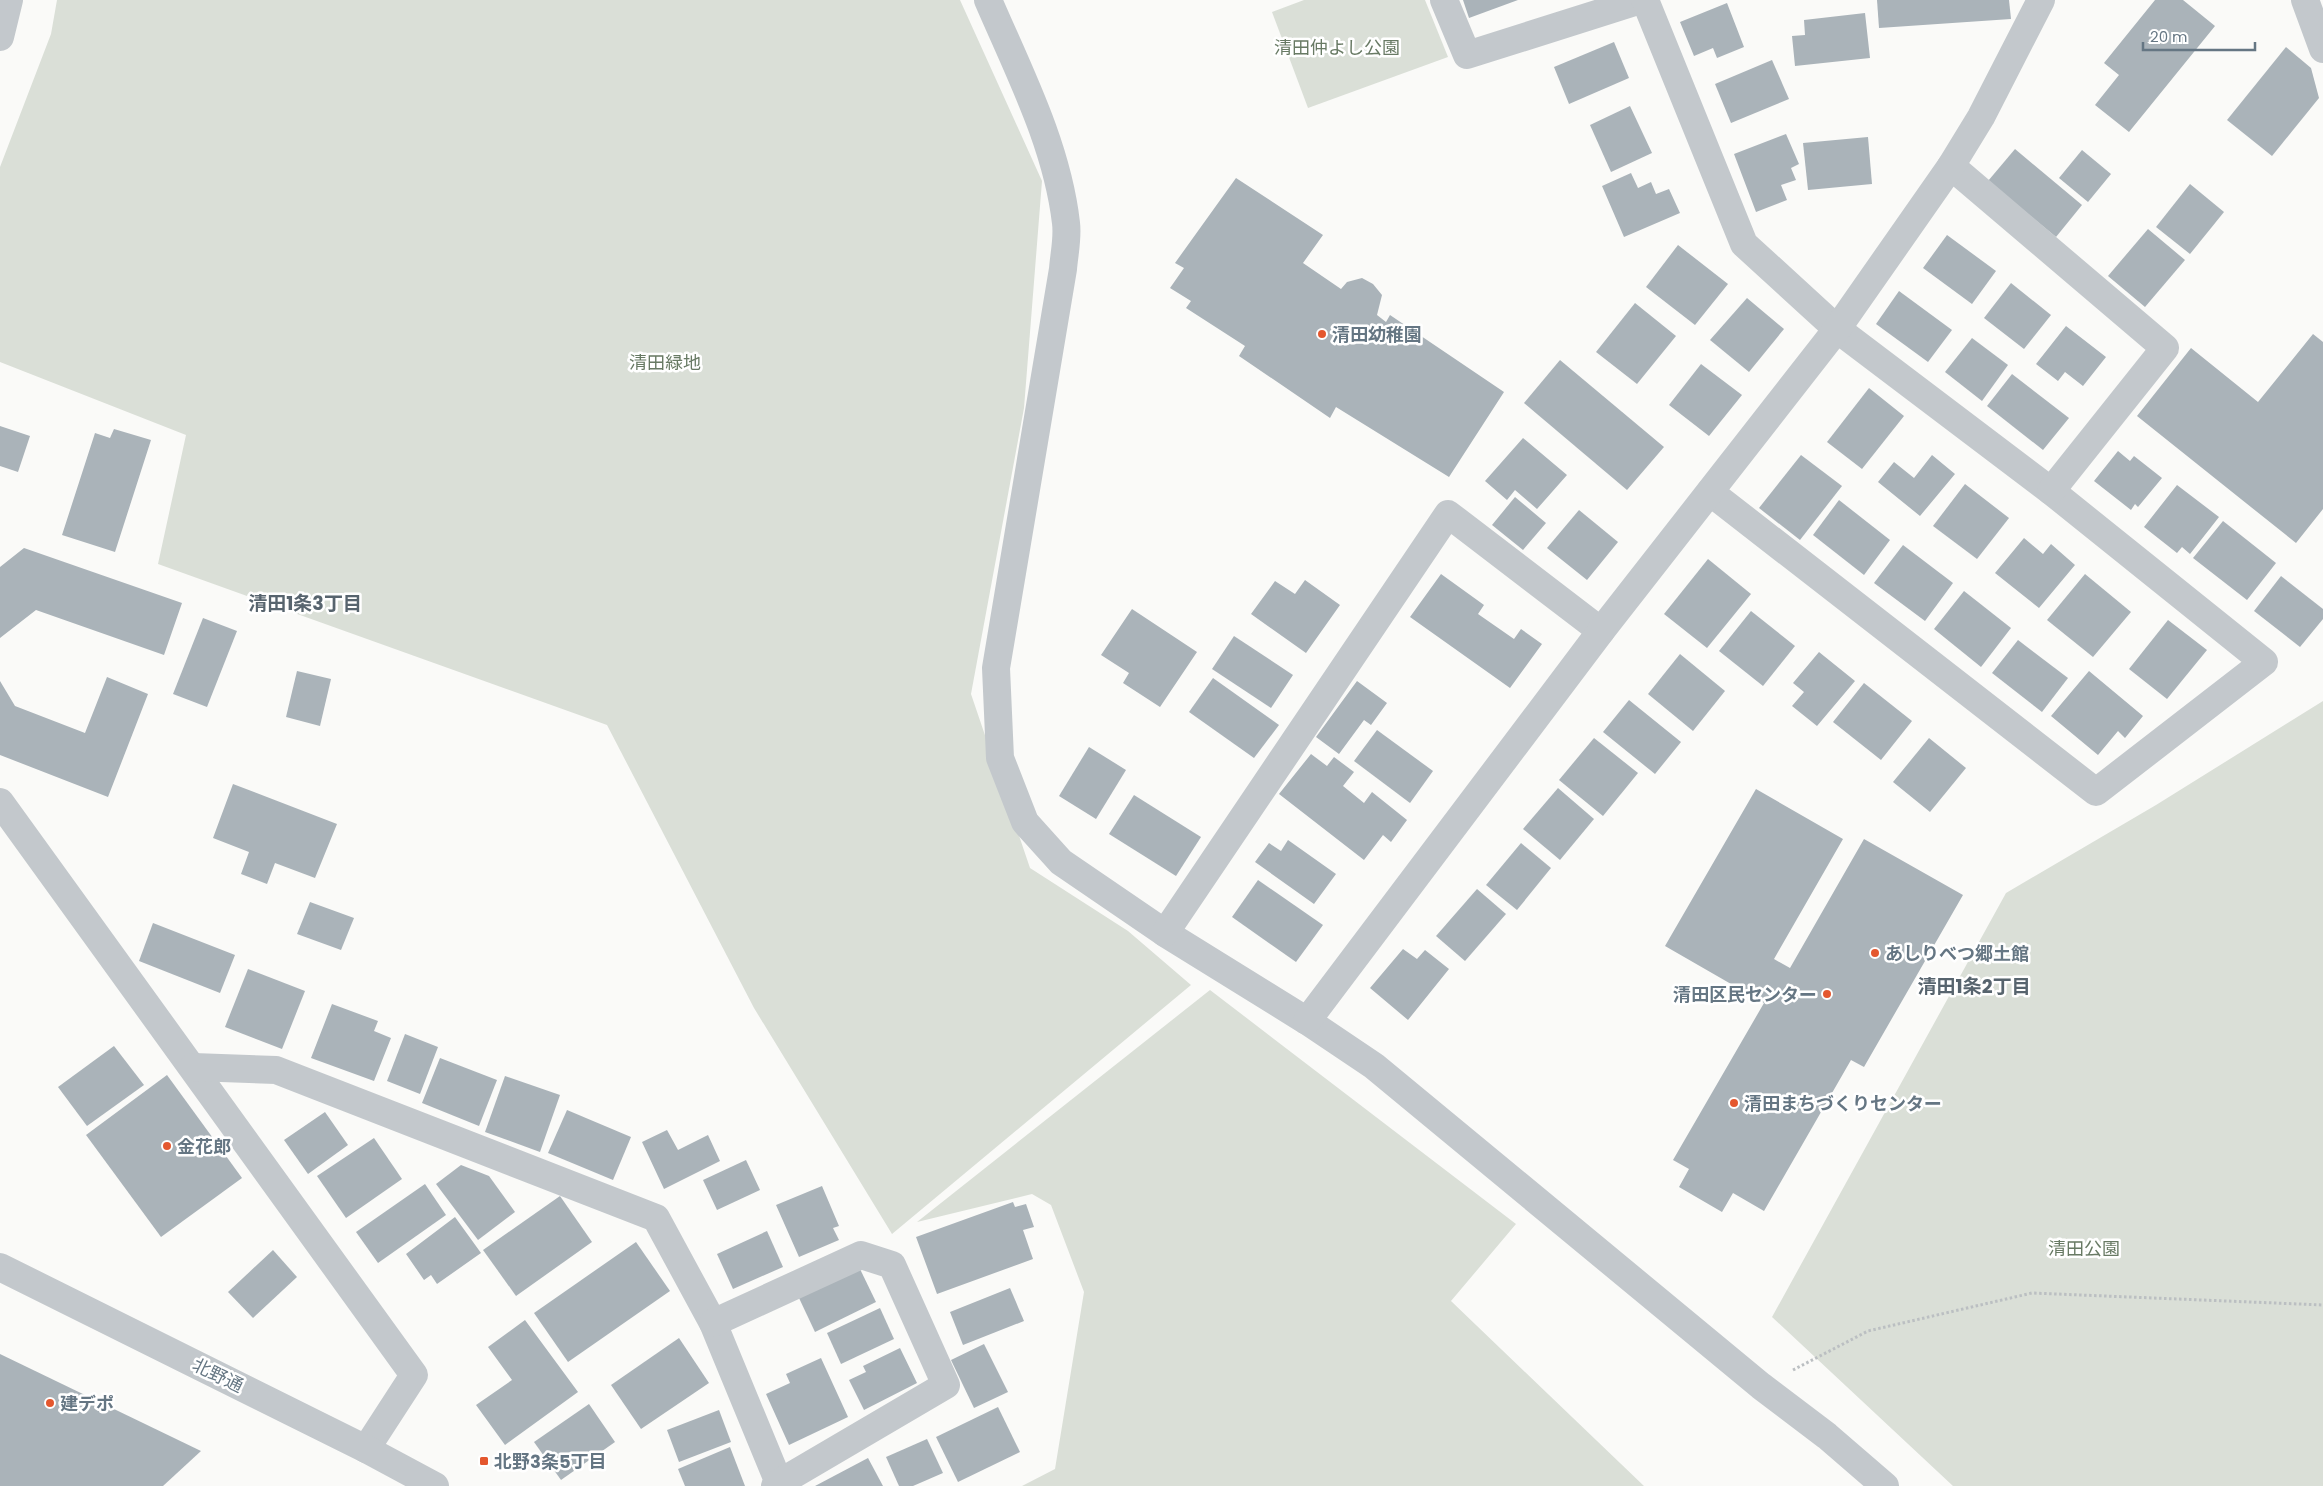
<svg xmlns="http://www.w3.org/2000/svg" width="2323" height="1486" font-family="Poppins,'Noto Sans JP',sans-serif">
	<style>
		.green { fill: #dadfd7 }
		.building { fill: #aab3b9 }
		.lines { fill: none; stroke-linecap: round; stroke-linejoin: round }
		.path { stroke: #bbbfc2; stroke-width: 3; stroke-dasharray: 2.5 2.5; stroke-linecap: butt }
		.minor { stroke: #c3c8cc; stroke-width: 28 }
		.poi-dot { fill: #e4572e; stroke: #fff; stroke-width: 2 }
		.labels { text-anchor: middle; dominant-baseline: central; stroke-width: 5; stroke-linejoin: round; paint-order: stroke }
		.park-label { font-size: 18px; fill: #687a64; stroke: #fff }
		.poi-label { font-size: 18px; font-weight: bold; fill: #657683; stroke: #fff; text-anchor: start }
		.street-label { font-size: 18px; fill: #657683; stroke: #fff }
		.neighbourhood-label { font-size: 19px; font-weight: bold; fill: #57646e; stroke: #fff }
	</style>
	<rect width="100%" height="100%" fill="#fafaf8"/>
	<g class="green">
		<polygon points="57,0 960,0 1042,181 1024,408 971,694 1030,868 1128,931 1191,985 892,1234 754,1008 607,725 158,564 186,435 0,362 0,167 51,34"/>
		<polygon points="1304,0 1425,0 1448,57 1308,108 1272,12"/>
		<polygon points="2323,701 2323,1486 1953,1486 1772,1317 2006,893 2156,805"/>
		<polygon points="1210,990 1516,1224 1451,1301 1644,1486 1022,1486 1055,1469 1084,1292 1051,1205 1032,1194 917,1222"/>
	</g>
	<g class="building">
		<polygon points="1463,0 1518,0 1469,18"/>
		<polygon points="1877,0 2009,0 2011,19 1879,28"/>
		<polygon points="2155,0 2183,0 2215,26 2129,132 2095,105 2119,75 2104,63"/>
		<polygon points="1727,3 1744,47 1717,58 1713,48 1694,56 1680,22"/>
		<polygon points="1865,13 1870,58 1795,66 1792,36 1805,35 1804,20"/>
		<polygon points="1614,42 1629,78 1569,104 1554,67"/>
		<polygon points="2286,47 2311,68 2319,98 2272,156 2227,120"/>
		<polygon points="1772,60 1789,99 1731,123 1715,84"/>
		<polygon points="1630,106 1652,153 1611,172 1590,125"/>
		<polygon points="1786,134 1799,164 1791,168 1796,180 1781,185 1787,200 1756,212 1734,154"/>
		<polygon points="1868,137 1872,184 1808,190 1803,143"/>
		<polygon points="2015,149 2082,205 2056,237 1988,181"/>
		<polygon points="2082,150 2111,174 2088,202 2059,178"/>
		<polygon points="1631,173 1638,188 1651,182 1656,194 1669,189 1680,213 1624,237 1602,186"/>
		<polygon points="1236,178 1323,235 1303,263 1341,289 1347,282 1362,278 1373,284 1382,295 1377,315 1386,322 1390,315 1504,392 1449,477 1336,407 1330,418 1239,356 1245,346 1186,308 1191,301 1170,288 1184,268 1175,263"/>
		<polygon points="2190,184 2224,212 2190,254 2156,227"/>
		<polygon points="2148,229 2185,260 2145,307 2108,276"/>
		<polygon points="1947,235 1996,271 1972,304 1923,268"/>
		<polygon points="1678,245 1728,284 1695,325 1646,287"/>
		<polygon points="2011,283 2051,315 2024,349 1984,318"/>
		<polygon points="1899,291 1952,330 1928,362 1876,324"/>
		<polygon points="1747,298 1784,329 1749,372 1710,340"/>
		<polygon points="1635,303 1676,336 1637,384 1596,352"/>
		<polygon points="2066,326 2106,357 2083,386 2065,372 2058,381 2036,364"/>
		<polygon points="2313,334 2323,342 2323,509 2296,543 2137,416 2191,348 2258,402"/>
		<polygon points="1972,338 2008,365 1982,401 1945,372"/>
		<polygon points="1560,360 1664,447 1627,490 1524,403"/>
		<polygon points="1701,364 1742,395 1709,436 1669,405"/>
		<polygon points="2012,374 2069,418 2043,450 1987,406"/>
		<polygon points="1869,388 1904,416 1862,469 1827,442"/>
		<polygon points="0,426 30,436 18,472 0,466"/>
		<polygon points="114,429 151,440 115,552 62,535 95,433 110,438"/>
		<polygon points="1523,438 1567,475 1537,509 1515,490 1507,500 1485,481"/>
		<polygon points="2118,451 2130,461 2134,456 2162,478 2138,507 2135,504 2131,510 2094,481"/>
		<polygon points="1801,455 1842,486 1800,540 1759,508"/>
		<polygon points="1932,455 1955,474 1920,516 1878,482 1894,462 1914,478"/>
		<polygon points="1965,484 2009,518 1977,559 1933,526"/>
		<polygon points="2177,485 2219,517 2190,554 2182,547 2177,553 2144,527"/>
		<polygon points="1515,497 1546,523 1523,550 1492,525"/>
		<polygon points="1839,500 1890,540 1864,575 1813,535"/>
		<polygon points="1579,510 1618,542 1587,580 1547,548"/>
		<polygon points="2223,521 2276,563 2247,600 2193,558"/>
		<polygon points="2024,538 2043,554 2051,544 2075,565 2039,608 1995,573"/>
		<polygon points="1903,545 1953,583 1925,621 1874,583"/>
		<polygon points="24,548 182,603 164,655 36,610 0,638 0,567"/>
		<polygon points="1708,559 1751,594 1707,648 1664,614"/>
		<polygon points="1441,574 1484,605 1478,614 1514,639 1521,629 1542,644 1510,688 1410,617"/>
		<polygon points="2085,574 2131,612 2093,657 2047,620"/>
		<polygon points="2281,576 2323,609 2323,619 2300,647 2254,611"/>
		<polygon points="1305,580 1340,605 1306,653 1251,614 1275,581 1295,594"/>
		<polygon points="1964,591 2011,628 1981,667 1934,629"/>
		<polygon points="1132,609 1197,652 1160,707 1123,683 1129,673 1101,655"/>
		<polygon points="1751,611 1795,646 1763,686 1719,651"/>
		<polygon points="203,618 237,631 207,707 173,694"/>
		<polygon points="2168,620 2207,650 2167,699 2129,669"/>
		<polygon points="1234,636 1293,675 1271,708 1212,669"/>
		<polygon points="2018,640 2068,678 2042,712 1992,673"/>
		<polygon points="1819,652 1855,681 1817,726 1792,706 1804,692 1793,683"/>
		<polygon points="1680,654 1725,691 1693,731 1648,694"/>
		<polygon points="297,671 331,679 320,726 286,717"/>
		<polygon points="2089,671 2143,716 2125,738 2118,731 2098,755 2051,716"/>
		<polygon points="107,677 148,694 108,797 0,755 0,681 15,706 85,733"/>
		<polygon points="1213,678 1279,725 1254,758 1189,712"/>
		<polygon points="1357,681 1387,703 1371,725 1364,720 1339,754 1316,737"/>
		<polygon points="1864,683 1912,721 1881,760 1833,722"/>
		<polygon points="1629,700 1681,742 1655,774 1603,732"/>
		<polygon points="1377,730 1433,771 1410,803 1354,761"/>
		<polygon points="1594,738 1638,773 1603,816 1559,780"/>
		<polygon points="1929,738 1966,768 1930,812 1893,782"/>
		<polygon points="1089,747 1126,770 1096,819 1059,796"/>
		<polygon points="1311,754 1327,766 1334,757 1354,772 1343,786 1364,803 1372,792 1407,820 1391,842 1383,835 1364,860 1279,794"/>
		<polygon points="233,784 337,824 315,878 275,863 267,884 241,874 249,852 213,838"/>
		<polygon points="1558,788 1594,819 1560,860 1523,829"/>
		<polygon points="1756,789 1843,839 1774,959 1790,968 1864,839 1963,895 1864,1067 1851,1060 1764,1211 1733,1193 1722,1212 1679,1187 1689,1169 1673,1160 1764,1003 1665,946"/>
		<polygon points="1134,795 1201,837 1176,876 1109,834"/>
		<polygon points="1288,840 1336,874 1314,904 1255,862 1269,843 1281,851"/>
		<polygon points="1521,843 1551,868 1517,910 1486,885"/>
		<polygon points="1258,880 1323,925 1296,962 1232,917"/>
		<polygon points="1477,889 1506,914 1465,961 1436,936"/>
		<polygon points="310,902 354,918 341,950 297,934"/>
		<polygon points="153,923 235,955 220,993 139,961"/>
		<polygon points="1403,949 1417,959 1425,950 1449,969 1408,1020 1370,988"/>
		<polygon points="248,969 305,991 282,1049 225,1027"/>
		<polygon points="332,1004 378,1021 374,1031 391,1038 374,1081 311,1058"/>
		<polygon points="405,1034 438,1047 420,1094 387,1081"/>
		<polygon points="114,1046 144,1085 87,1126 58,1087"/>
		<polygon points="440,1058 497,1080 479,1126 422,1103"/>
		<polygon points="167,1075 242,1178 161,1237 86,1135"/>
		<polygon points="505,1076 560,1095 540,1152 485,1132"/>
		<polygon points="567,1110 631,1137 613,1180 548,1153"/>
		<polygon points="325,1112 348,1145 308,1174 284,1140"/>
		<polygon points="667,1130 678,1150 708,1135 720,1161 664,1189 642,1142"/>
		<polygon points="374,1138 402,1179 346,1218 317,1176"/>
		<polygon points="746,1160 760,1190 717,1210 703,1180"/>
		<polygon points="461,1165 489,1176 515,1212 478,1240 436,1184"/>
		<polygon points="425,1184 446,1215 378,1263 356,1232"/>
		<polygon points="822,1186 839,1226 833,1228 839,1240 799,1257 776,1205"/>
		<polygon points="560,1196 592,1242 516,1296 483,1250"/>
		<polygon points="1013,1202 1015,1207 1026,1204 1034,1227 1023,1230 1033,1259 937,1294 916,1237"/>
		<polygon points="455,1217 481,1253 437,1284 431,1275 424,1280 406,1254"/>
		<polygon points="767,1231 783,1267 733,1289 717,1254"/>
		<polygon points="636,1242 670,1291 568,1362 534,1313"/>
		<polygon points="273,1250 297,1277 253,1318 228,1292"/>
		<polygon points="860,1269 876,1302 815,1332 799,1298"/>
		<polygon points="1010,1288 1024,1321 963,1345 950,1312"/>
		<polygon points="880,1308 894,1339 841,1364 827,1333"/>
		<polygon points="525,1320 578,1392 505,1445 476,1405 512,1380 488,1347"/>
		<polygon points="679,1338 709,1383 641,1429 611,1385"/>
		<polygon points="984,1344 1008,1392 974,1408 951,1360"/>
		<polygon points="900,1348 917,1383 864,1410 849,1380 866,1372 863,1366"/>
		<polygon points="0,1354 201,1451 163,1486 0,1486"/>
		<polygon points="821,1358 848,1417 789,1445 766,1394 790,1383 786,1374"/>
		<polygon points="589,1404 615,1442 561,1480 534,1442"/>
		<polygon points="998,1407 1020,1452 958,1482 936,1437"/>
		<polygon points="719,1410 731,1442 679,1462 667,1430"/>
		<polygon points="927,1439 943,1473 913,1486 899,1486 886,1457"/>
		<polygon points="730,1447 745,1486 685,1486 678,1469"/>
		<polygon points="868,1458 883,1486 815,1486"/>
	</g>
	<g class="lines">
		<polyline class="path" points="1793,1370 1868,1331 2032,1293 2323,1305"/>
		<g class="minor">
			<path d="M988,0c31,72 69,145 78,223 2,15 -2,32 -3,46l-67,399 4,90 25,64 36,40 104,71 142,88 67,45 387,320 66,50 58,50"/>
			<polyline points="1444,0 1467,55 1641,0"/>
			<polyline points="1645,0 1744,244 1837,329 2051,491 2264,662 2096,792 1710,492"/>
			<polyline points="2305,0 2323,49"/>
			<polyline points="0,37 9,0"/>
			<polyline points="1951,166 2165,348 2051,491"/>
			<polyline points="0,802 414,1375 366,1449"/>
			<polyline points="1165,933 1448,514 1601,631"/>
			<polyline points="1307,1021 1601,631 1837,329 1951,166 1981,117 2041,0"/>
			<polyline points="193,1067 276,1070 656,1218 713,1323 779,1483 775,1486"/>
			<polyline points="0,1267 366,1449 435,1486"/>
			<polyline points="713,1323 861,1255 892,1265 946,1385 779,1483"/>
		</g>
	</g>
	<g class="poi-dot">
		<circle cx="1322" cy="334" r="5"/>
		<circle cx="1875" cy="953" r="5"/>
		<circle cx="1827" cy="994" r="5"/>
		<circle cx="1734" cy="1103" r="5"/>
		<circle cx="167" cy="1146" r="5"/>
		<circle cx="50" cy="1403" r="5"/>
		<rect x="479" y="1456" width="10" height="10" rx="2.5"/>
	</g>
	<g class="labels">
		<g class="park-label">
			<text x="1337" y="47">清田仲よし公園</text>
			<text x="665" y="362">清田緑地</text>
			<text x="2084" y="1248">清田公園</text>
		</g>
		<g class="poi-label">
			<text x="1332" y="334">清田幼稚園</text>
			<text x="1885" y="953">あしりべつ郷土館</text>
			<text x="1817" y="994" text-anchor="end">清田区民センター</text>
			<text x="1744" y="1103">清田まちづくりセンター</text>
			<text x="177" y="1146">金花郎</text>
			<text x="60" y="1403">建デポ</text>
			<text x="494" y="1461">北野3条5丁目</text>
		</g>
		<g class="street-label">
			<text transform="translate(218 1375) rotate(26)">北野通</text>
		</g>
		<g class="neighbourhood-label">
			<text x="305" y="603">清田1条3丁目</text>
			<text x="1974" y="986">清田1条2丁目</text>
		</g>
	</g>
	<path d="M2143 42v8h112v-8" fill="none" stroke="#657683" stroke-width="2.5"/>
	<text x="2150" y="42" font-size="15" fill="#657683" stroke="#ffffff" stroke-width="4" paint-order="stroke">20 m</text>
</svg>
